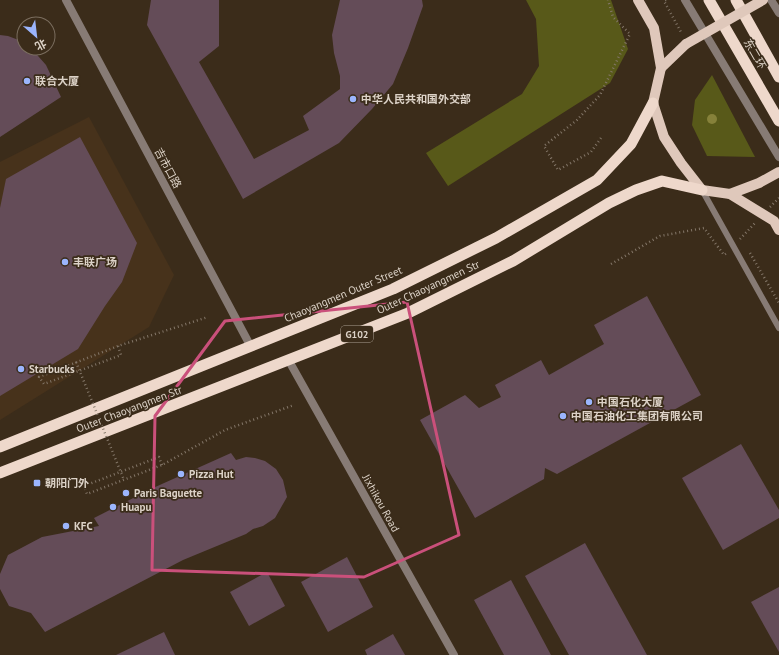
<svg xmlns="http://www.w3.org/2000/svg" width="779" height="655" font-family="'PT Sans','Noto Sans SC',sans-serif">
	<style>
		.built { fill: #47321b }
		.green { fill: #585919 }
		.building { fill: #644c58 }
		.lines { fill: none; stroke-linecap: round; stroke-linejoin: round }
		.path { stroke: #847769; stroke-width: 2.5; stroke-dasharray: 1 3; stroke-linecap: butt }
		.service { stroke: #877b75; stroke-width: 6 }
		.tertiary { stroke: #877b75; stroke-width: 8 }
		.primary { stroke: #dfc8bb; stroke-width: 10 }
		.trunk { stroke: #eed8cb; stroke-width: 11 }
		.path-bridge { stroke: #847769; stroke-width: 2.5; stroke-dasharray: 1 3; stroke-linecap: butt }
		.primary-bridge { stroke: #dfc8bb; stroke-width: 10 }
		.tree { fill: #86813a }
		.marked { fill: none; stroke: #ca507b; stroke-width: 3; stroke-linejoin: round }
		.poi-dot { fill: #9bb5fd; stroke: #3b2c1a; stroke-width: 1.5 }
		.labels { text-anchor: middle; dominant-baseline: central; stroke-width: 3.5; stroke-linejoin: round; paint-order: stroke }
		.shield { fill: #3b2c1a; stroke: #aca093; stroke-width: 1 }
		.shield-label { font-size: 10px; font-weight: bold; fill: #dcd2c7 }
		.street-label { font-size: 11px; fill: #dcd2c7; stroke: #3b2c1a }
		.poi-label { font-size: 11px; font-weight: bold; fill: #dcd2c7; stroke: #3b2c1a; text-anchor: start }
	</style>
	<rect width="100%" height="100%" fill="#3b2c1a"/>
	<polygon class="built" points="89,117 174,275 149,327 0,420 0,162"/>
	<g class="green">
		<polygon points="526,0 611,0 628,49 610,83 448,186 426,153 522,94 539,66 536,19"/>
		<polygon points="712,75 755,157 707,156 692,125 695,100"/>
	</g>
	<g class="building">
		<polygon points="151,0 219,0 219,46 199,62 254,159 309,130 303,116 340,89 340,76 334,53 332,35 340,0 422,0 423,6 408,48 393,84 372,109 339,143 243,199 147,25"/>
		<polygon points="0,35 8,36 24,42 24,48 31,48 46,65 61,97 0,137"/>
		<polygon points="80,137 137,243 122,282 105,306 78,349 0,396 0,208 6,179"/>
		<polygon points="647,296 701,395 557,474 545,468 544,479 475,518 420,420 465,395 479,408 501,397 495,385 541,360 549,375 604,344 594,325"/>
		<polygon points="741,444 779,510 779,518 723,550 682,478"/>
		<polygon points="231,453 236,460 246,457 255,458 265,461 276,469 283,480 287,497 275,518 263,526 253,529 246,534 183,560 45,632 31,613 9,606 0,589 0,574 8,555 42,537 99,526 94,518 153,488"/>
		<polygon points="585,543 647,655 569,655 525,576"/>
		<polygon points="347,557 373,607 328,632 301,582"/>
		<polygon points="267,572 285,606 249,626 230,592"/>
		<polygon points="511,580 551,655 504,655 474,600"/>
		<polygon points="779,587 779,652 751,602"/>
		<polygon points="164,632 175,655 116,655"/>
		<polygon points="393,634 405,655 367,655 365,650"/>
	</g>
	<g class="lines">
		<g class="path">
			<polyline points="666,0 664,1 682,34"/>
			<polyline points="601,138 591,152 558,170 544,146 577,120 600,95 630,34 613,17 608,0"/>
			<polyline points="770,207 779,198"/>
			<polyline points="740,239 756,222"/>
			<polyline points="750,253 779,303"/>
			<polyline points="611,264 660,236 704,228 724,255 727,253"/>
			<polyline points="118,346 121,355 44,384 39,377 118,346 208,317"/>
			<polyline points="162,465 159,457 84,486 87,494 162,465 225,430 294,405"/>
		</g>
		<polyline class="service" points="702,190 779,328"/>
		<g class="tertiary">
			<polyline points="66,0 251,347"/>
			<polyline points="685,0 779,157"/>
			<polyline points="771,0 779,13"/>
			<polyline points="289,361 454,655"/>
		</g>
		<g class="primary">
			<polyline points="638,0 654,28 661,68 653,103 664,137 681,163 702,190 730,194 774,221 779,230"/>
			<polyline points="661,68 686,44"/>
			<polyline points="730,194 759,183 779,172"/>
		</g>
		<g class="trunk">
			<polyline points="709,0 779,121"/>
			<polyline points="736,0 779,77"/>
			<polyline points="0,447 393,289 496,238 597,180 631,144 653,103"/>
			<polyline points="0,473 408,313 513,261 609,203 636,190 662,181 702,190"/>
		</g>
		<polyline class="path-bridge" points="76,362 124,480"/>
		<polyline class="primary-bridge" points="686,44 763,0"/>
	</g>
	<circle class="tree" cx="712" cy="119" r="5"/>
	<path class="marked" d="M407,302l52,233 -95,42 -212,-7 3,-154 70,-95z"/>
	<g class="poi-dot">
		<circle cx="27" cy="81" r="4"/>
		<circle cx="353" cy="99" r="4"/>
		<circle cx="65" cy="262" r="4"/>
		<circle cx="21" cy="369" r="4"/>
		<circle cx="589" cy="402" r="4"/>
		<circle cx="563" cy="416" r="4"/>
		<circle cx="181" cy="474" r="4"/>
		<rect x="33" y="479" width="8" height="8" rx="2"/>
		<circle cx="126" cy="493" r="4"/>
		<circle cx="113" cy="507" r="4"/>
		<circle cx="66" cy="526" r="4"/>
	</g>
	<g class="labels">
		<rect class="shield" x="341" y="326" width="32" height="16" rx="3"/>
		<g class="shield-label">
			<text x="357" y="334">G102</text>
		</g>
		<g class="street-label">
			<text transform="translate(755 54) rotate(60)">东二环</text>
			<text transform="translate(168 168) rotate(62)">吉市口路</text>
			<text transform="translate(428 287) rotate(-25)">Outer Chaoyangmen Str</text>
			<text transform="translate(343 294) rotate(-23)">Chaoyangmen Outer Street</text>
			<text transform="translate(129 409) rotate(-21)">Outer Chaoyangmen Str</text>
			<text transform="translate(381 503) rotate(61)">Jixhikou Road</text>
		</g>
		<g class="poi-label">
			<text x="35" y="81">联合大厦</text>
			<text x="361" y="99">中华人民共和国外交部</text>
			<text x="73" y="262">丰联广场</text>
			<text x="29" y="369">Starbucks</text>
			<text x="597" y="402">中国石化大厦</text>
			<text x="571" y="416">中国石油化工集团有限公司</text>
			<text x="189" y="474">Pizza Hut</text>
			<text x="45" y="483">朝阳门外</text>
			<text x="134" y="493">Paris Baguette</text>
			<text x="121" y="507">Huapu</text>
			<text x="74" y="526">KFC</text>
		</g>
	</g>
	<g transform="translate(36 36) rotate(152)"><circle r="19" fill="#3b2c1a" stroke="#7b6e5f"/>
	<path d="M0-3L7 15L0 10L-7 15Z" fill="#9bb5fd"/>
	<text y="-6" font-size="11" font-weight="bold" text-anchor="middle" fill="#dcd2c7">北</text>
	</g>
</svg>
